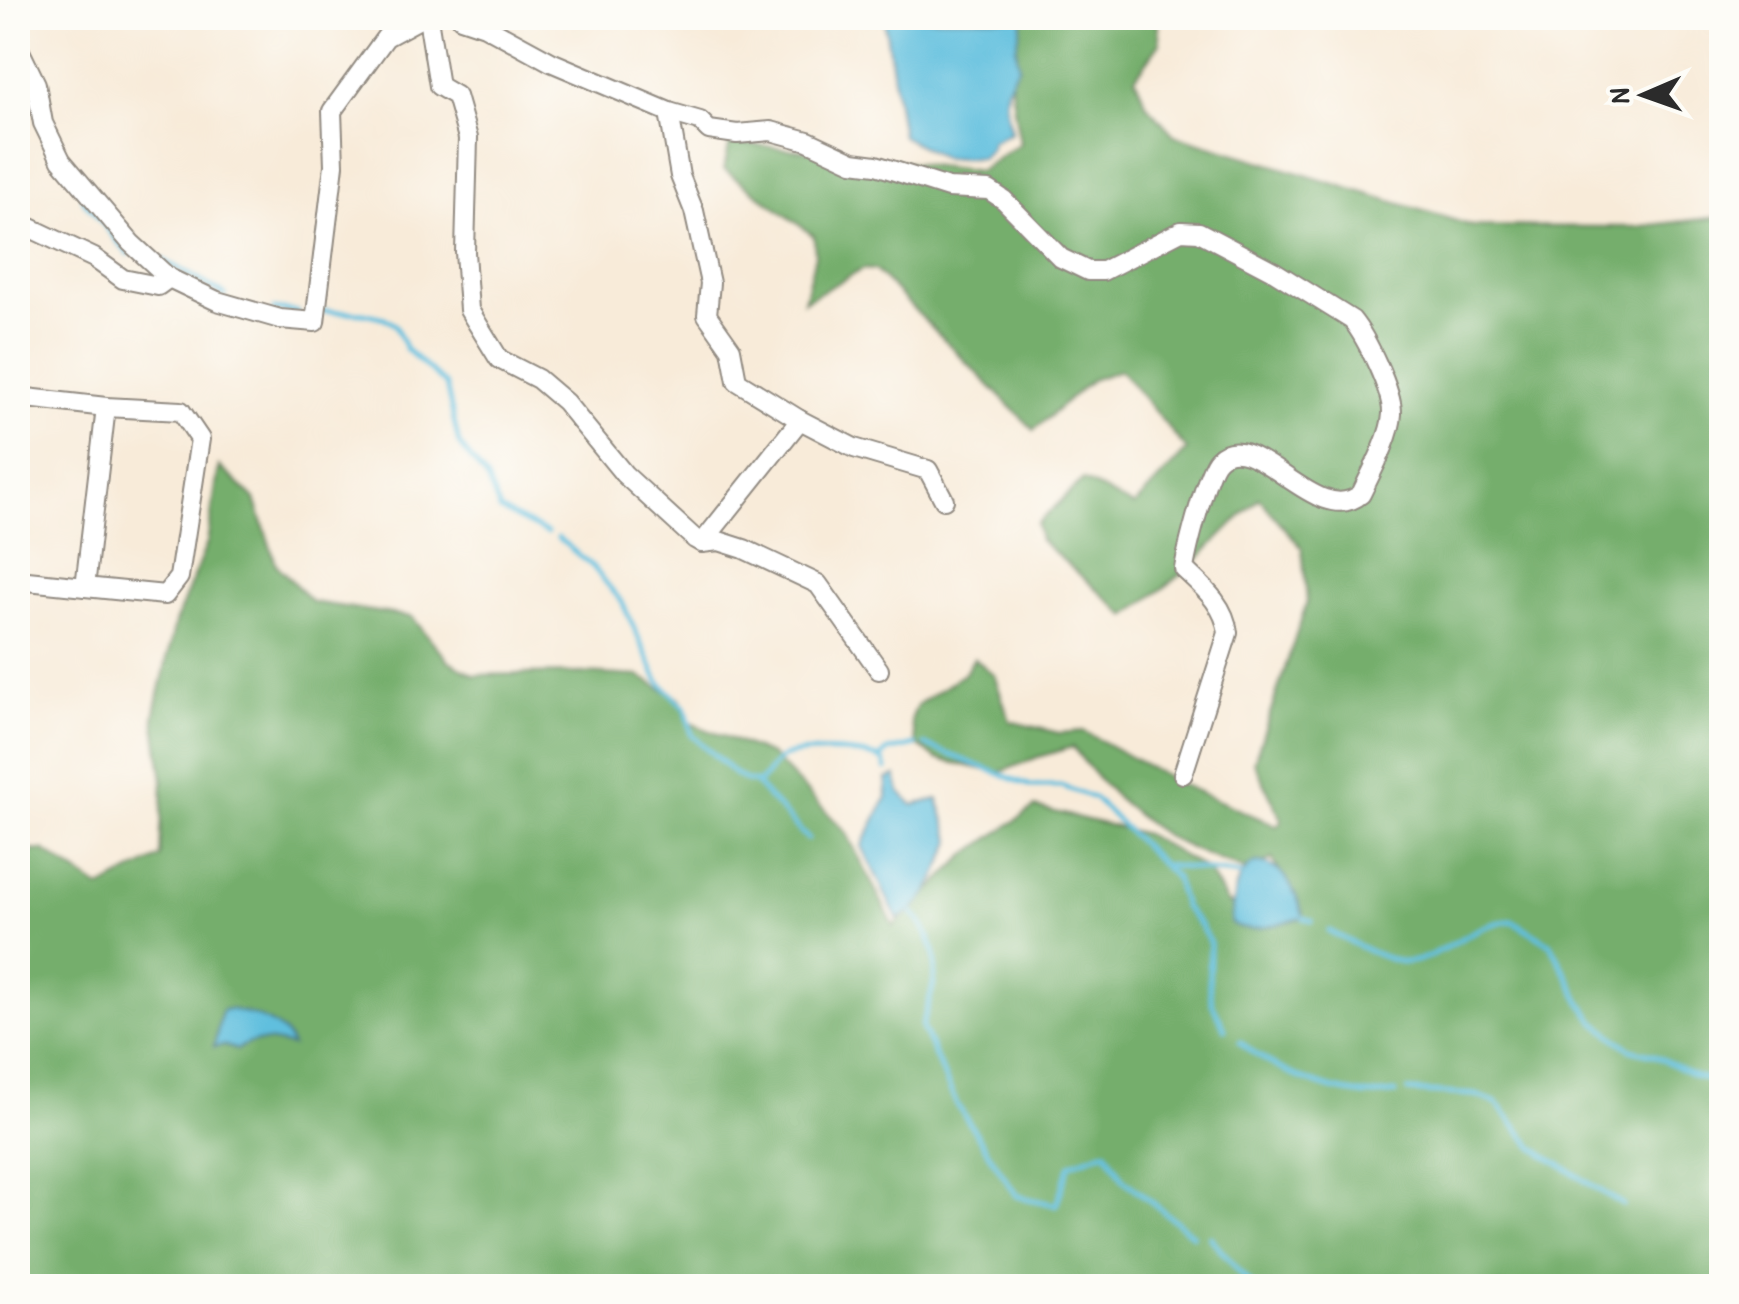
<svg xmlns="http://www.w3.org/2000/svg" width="1739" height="1304" font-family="'Patrick Hand',sans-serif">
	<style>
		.forest { fill: #75ae6c; stroke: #506c4c; stroke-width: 2.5 }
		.water { fill: #60bfde; stroke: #467584; stroke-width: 2.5 }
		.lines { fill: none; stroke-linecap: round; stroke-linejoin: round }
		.stream { stroke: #60bfde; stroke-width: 5 }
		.minor-casing { stroke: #928b82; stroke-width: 22 }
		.minor { stroke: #fff; stroke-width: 18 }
	</style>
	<rect width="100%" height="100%" fill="#fdfcf7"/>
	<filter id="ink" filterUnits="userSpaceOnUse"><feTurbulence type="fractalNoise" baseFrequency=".01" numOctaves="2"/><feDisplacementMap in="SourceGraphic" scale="20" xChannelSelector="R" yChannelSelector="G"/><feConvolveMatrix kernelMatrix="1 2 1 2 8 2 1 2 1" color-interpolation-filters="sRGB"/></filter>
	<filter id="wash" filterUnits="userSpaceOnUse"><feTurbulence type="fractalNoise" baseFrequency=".0048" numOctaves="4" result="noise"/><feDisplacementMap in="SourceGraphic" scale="40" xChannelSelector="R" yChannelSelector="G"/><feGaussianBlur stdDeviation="2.25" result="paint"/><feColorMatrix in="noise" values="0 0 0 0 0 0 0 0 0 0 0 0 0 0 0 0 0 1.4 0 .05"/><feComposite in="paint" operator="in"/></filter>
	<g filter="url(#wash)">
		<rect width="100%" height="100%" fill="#f8ebd9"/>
		<path class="forest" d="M1019,18h138l3,25 -25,35 12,27 27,30 299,91 160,1 88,-10v1069h-1698l-5,-2v-433l25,-1 57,38 60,-31 3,-77 -9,-63 21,-94 32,-80 12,-77 36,33 21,65 36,38 100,15 36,43 26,15 108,-2 57,3 41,23 10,24 81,32 75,77 48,94 72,-71 69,-48 110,27 62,36 21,34 28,5 34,-20 -18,-30 -23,13c-28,-12 -61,-22 -86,-38 -35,-23 -66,-53 -90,-87l-35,10 -39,16 -62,-14 -21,-15 -5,-24 6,-15 48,-32 9,-15 20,17 16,46 49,12 24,-2 97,53 97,42 5,-6 -28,-58 53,-160 -5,-54 -43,-50 -72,72 -60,46 -87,-76 -3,-16 46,-44 51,26 53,-56 -67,-80 -29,10 -57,50 -159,-160 -12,-1 -59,32 11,-46 -1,-19 -90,-67 6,-27 249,29 41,-28c-8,-43 -16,-83 -1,-125z"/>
		<g class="water">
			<path d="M884,18h139l-7,30 3,18c-17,24 -16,37 -8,66l-20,10v6l-10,10h-38l-41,-22z"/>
			<path d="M896,776l4,16 13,13 25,-6 14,43c-14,30 -24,64 -55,77l-35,-73 25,-49v-18z"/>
			<path d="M1255,863c30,-1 42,31 49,55 -21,3 -57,20 -73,5 2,-24 2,-48 24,-60z"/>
			<path d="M231,1009c21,5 53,14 61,37 -19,-5 -41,-9 -55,4l-14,-5 -9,2 8,-37z"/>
		</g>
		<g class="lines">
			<g class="stream">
				<polyline points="82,198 128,254"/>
				<polyline points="163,260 225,295"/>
				<polyline points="274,309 297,312"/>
				<polyline points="321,311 364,313 385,318 395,325 406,349 446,385 459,444 487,479 500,510 547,533"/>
				<path d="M558,538l34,28 30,36 36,78 28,29 6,26 43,39 12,7 11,2c9,-6 13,-18 22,-24 17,-11 88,-9 104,2l2,8"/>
				<polyline points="925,745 1031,786 1061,786 1094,798 1175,877 1184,907 1200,925 1210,943 1209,985 1212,1003 1225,1029"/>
				<polyline points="881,757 888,751 916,745"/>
				<polyline points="755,783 808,839"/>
				<polyline points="1164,865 1240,875"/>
				<path d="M912,912c36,42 23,66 10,115l34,76 61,93 39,9 14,-41 36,-13 18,29 69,55"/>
				<polyline points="1304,918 1312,921"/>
				<path d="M1329,931c18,9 54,29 74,31 31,3 68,-41 110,-41l38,23 30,58 16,22 33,25 24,6 39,20 29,10"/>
				<path d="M1240,1042c38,32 106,60 156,51"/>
				<polyline points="1408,1091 1476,1095 1497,1103 1534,1148 1623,1205"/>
				<polyline points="1210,1237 1252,1286"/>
				<polyline points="754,1286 755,1286"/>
			</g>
		</g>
	</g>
	<g filter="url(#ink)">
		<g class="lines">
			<defs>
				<g id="minor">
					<polyline points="428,18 439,86 456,96 468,138 465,252 469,310 499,359 538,379 565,402 624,474 695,539 702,543 719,541 744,549 818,584 879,670"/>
					<path d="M461,18l24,8 66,36 118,50 31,9 9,9 28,4 34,-3 37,10 45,21 23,3 72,23 41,2 15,10 57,58 27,13h15l78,-40 18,1 76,40 77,48c14,17 41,72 40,94 -1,23 -21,59 -31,80 -44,37 -108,-71 -143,-35 -11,10 -31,91 -34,110 19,18 41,36 44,64l-45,141"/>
					<polyline points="18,47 36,84 43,123 61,160 131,243 169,278 217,301 280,319 315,322 334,165 332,111 386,37 421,18"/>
					<polyline points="669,112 680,176 694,211 710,283 707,315 731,349 737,381 800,420 854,448 928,470 944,500"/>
					<polyline points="18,222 94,258 123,279 158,286 169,278"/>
					<polyline points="18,397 106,407 181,411 200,439 179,577 165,595 85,587"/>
					<polyline points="18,431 21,397"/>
					<polyline points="702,543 800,420"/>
					<polyline points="18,580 85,587 106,407"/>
				</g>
			</defs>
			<use href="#minor" class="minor-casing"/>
			<use href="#minor" class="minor"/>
		</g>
	</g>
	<rect width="1739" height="1304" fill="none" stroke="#fdfcf7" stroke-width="60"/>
	<g transform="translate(1644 95) rotate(268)" stroke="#fdfcf7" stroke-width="8" paint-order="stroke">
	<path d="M0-8L18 38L0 25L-18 38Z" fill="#2b2b2b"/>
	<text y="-15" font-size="28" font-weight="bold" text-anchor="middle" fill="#2b2b2b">N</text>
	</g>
</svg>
